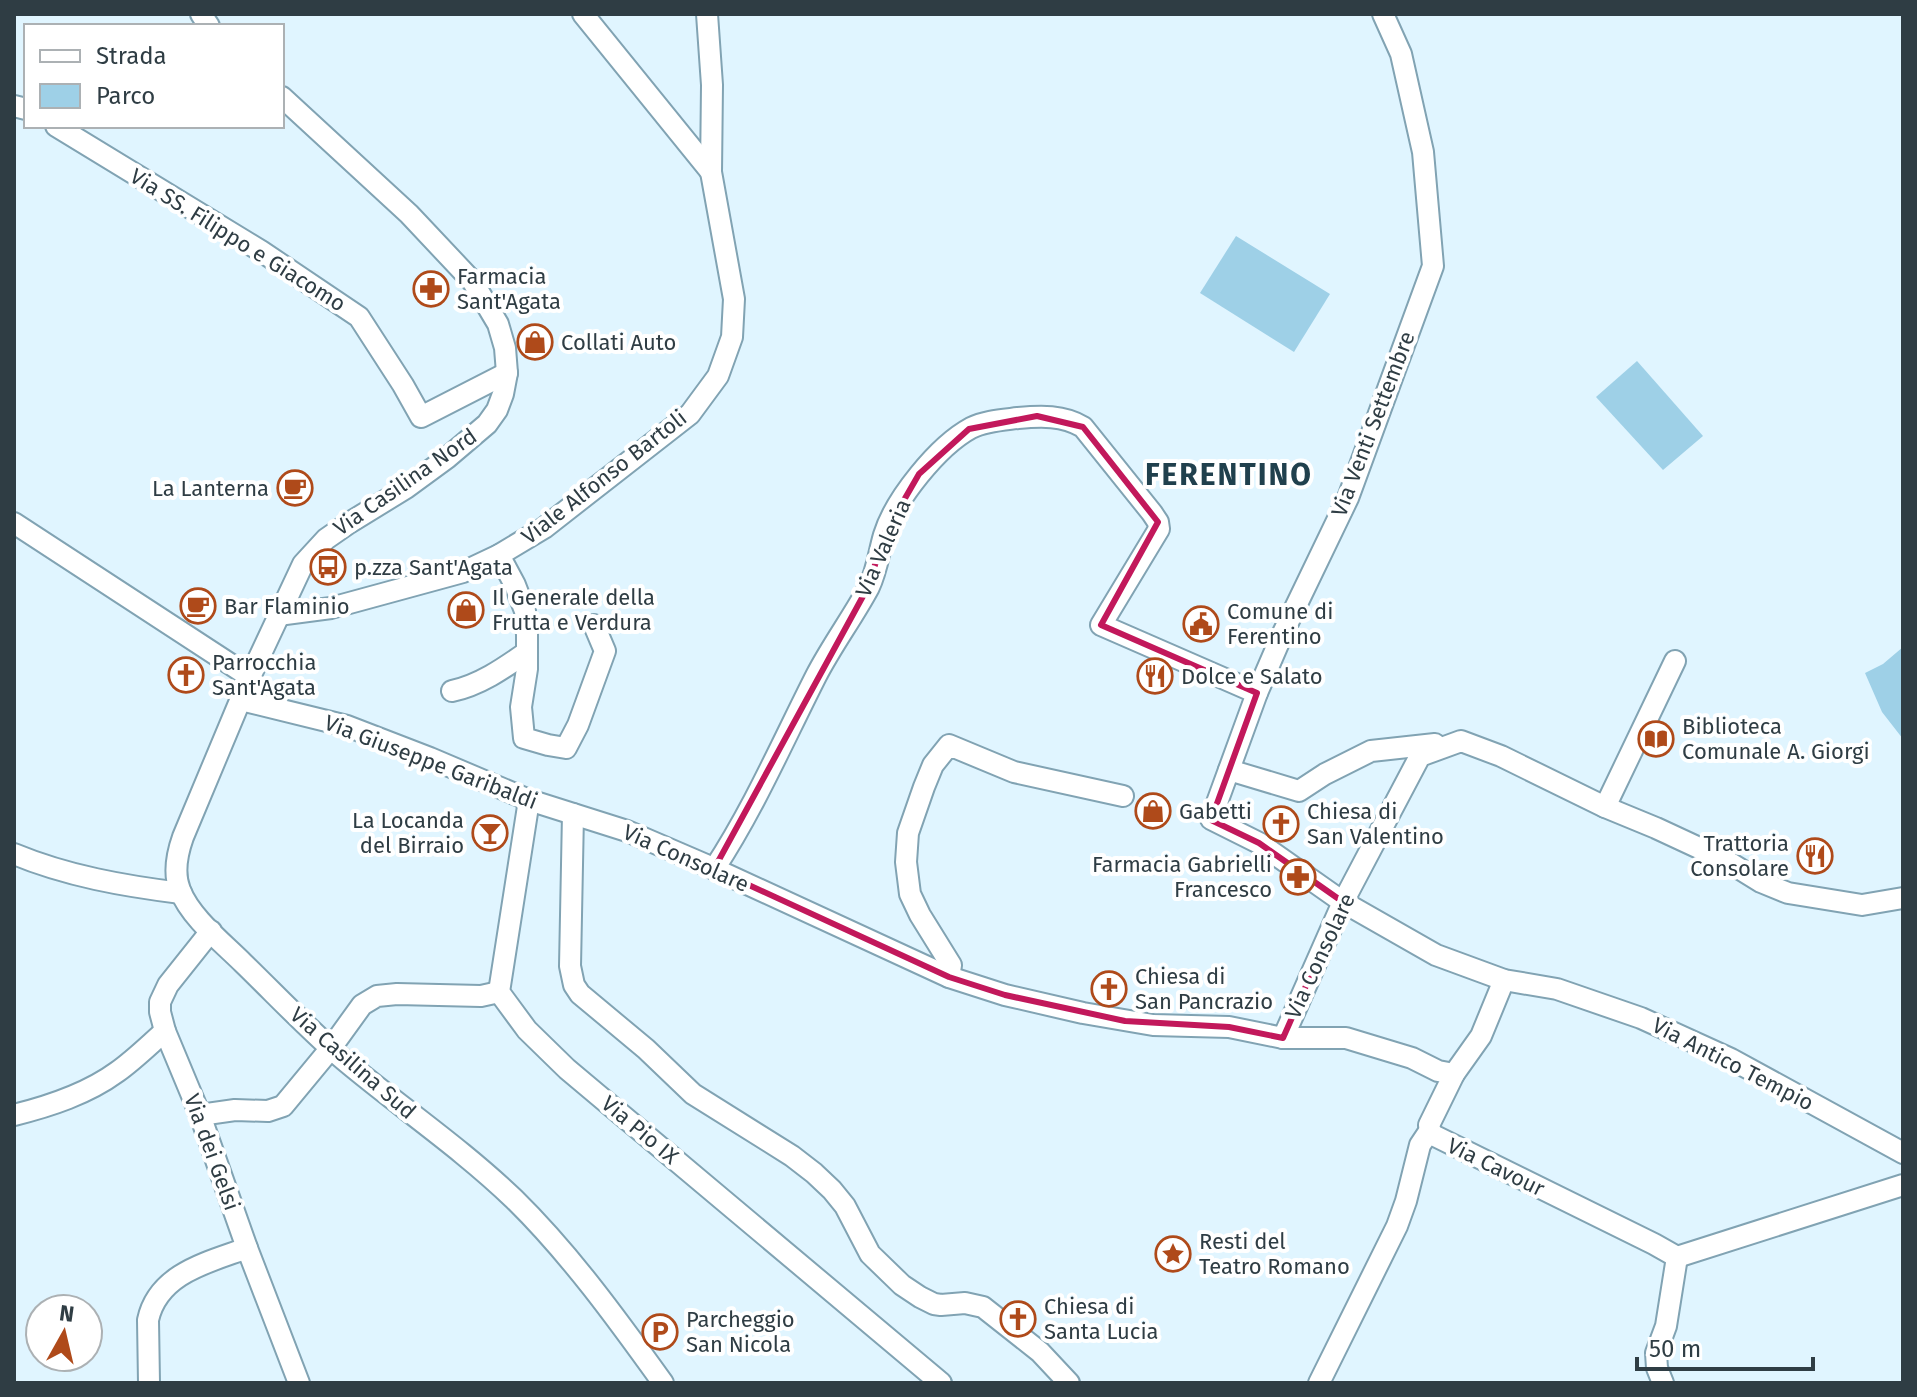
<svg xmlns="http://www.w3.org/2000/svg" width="1917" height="1397" font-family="'Fira Sans',sans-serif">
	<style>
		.green { fill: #9ed0e7 }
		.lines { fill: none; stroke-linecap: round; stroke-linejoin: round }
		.street-casing { stroke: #81a3b3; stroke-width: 24 }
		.street { stroke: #fff; stroke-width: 20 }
		.marked { fill: none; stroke: #c2185b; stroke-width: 6; stroke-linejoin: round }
		.labels { text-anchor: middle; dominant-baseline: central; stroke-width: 8; stroke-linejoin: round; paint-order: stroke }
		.street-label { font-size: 22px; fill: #2f3d44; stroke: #fff }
		.poi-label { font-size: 22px; fill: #2f3d44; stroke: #fff; text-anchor: start }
		.district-label { font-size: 30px; font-weight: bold; letter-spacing: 2px; fill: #20404d; stroke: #fff }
	</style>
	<rect width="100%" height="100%" fill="#e0f5ff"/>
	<g class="green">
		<polygon points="1236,236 1330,294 1294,352 1200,293"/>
		<polygon points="1637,361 1703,436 1663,470 1596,397"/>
		<polygon points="1903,647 1903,739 1882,712 1865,673 1883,664"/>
	</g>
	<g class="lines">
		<defs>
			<g id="street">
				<polyline points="201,14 209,26"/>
				<polyline points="583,14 711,172"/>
				<polyline points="1383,14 1401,54 1423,152 1433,266 1348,498 1282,635 1257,693 1211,819 1259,843 1343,902 1436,955 1504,980 1557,989 1641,1018 1731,1059 1903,1153"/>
				<path d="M282,97l127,117 64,68 25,42 7,24 2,25 -4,21 -6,16 -10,14 -40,34 -41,30 -57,35 -23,16 -23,25 -53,113 -67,160c-6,17 -10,36 -3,53 10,27 43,53 63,73 34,33 66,67 101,97 56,47 117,88 170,139 56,55 103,120 149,184"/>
				<polyline points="14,106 26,109"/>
				<polyline points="56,126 261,251 359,317 403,385 421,417 507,373"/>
				<polyline points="14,523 250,677"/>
				<polyline points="499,555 515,585 525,611 527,635 527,669 521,707 524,738 548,745 566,748 578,725 605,651 594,625"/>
				<polyline points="278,615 331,608 463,572 499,555 544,528 690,414 718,376 732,337 734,299 711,172 712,85 707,14"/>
				<path d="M452,691c28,-6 52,-23 75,-39"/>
				<polyline points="241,700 347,726 430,758 529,800 627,831 706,865 949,977 1005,995 1083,1013 1153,1025 1229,1027 1283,1038 1346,1038 1412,1058 1438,1071 1454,1074 1429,1125 1430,1130 1433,1135 1654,1244 1677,1257 1666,1326 1656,1353 1657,1368 1663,1383"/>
				<polyline points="1229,770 1299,791 1325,774 1371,751 1435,744"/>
				<polyline points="529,800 499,992 527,1030 567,1069 941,1383"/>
				<polyline points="1605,807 1675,661"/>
				<polyline points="573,814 570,966 574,985 580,994 646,1049 693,1094 792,1156 814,1173 832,1190 845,1206 870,1254 902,1285 920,1297 934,1304 941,1305 965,1303 983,1307 1040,1352 1069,1383"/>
				<path d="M14,854c53,22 110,32 167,39"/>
				<path d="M714,869c40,-61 69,-128 102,-193 16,-31 37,-59 53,-89 8,-17 10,-35 15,-52 11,-36 54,-89 87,-107 14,-7 31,-8 47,-10 23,-2 45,-3 65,9l69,86 6,9 1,7 -58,96 156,68"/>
				<polyline points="211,931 168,985 160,1002 160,1012 165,1031 200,1115 247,1248 299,1383"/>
				<polyline points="949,977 951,965 920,915 910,894 906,862 908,833 924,787 933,765 949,745 1014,772 1123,796"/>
				<polyline points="1283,1038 1343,902 1420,756 1461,741 1501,756 1605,807 1656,828 1727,861 1761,882 1788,893 1862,905 1903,898"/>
				<polyline points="1454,1074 1481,1036 1504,980"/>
				<path d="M14,1115c36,-9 73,-21 103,-43 17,-12 32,-27 48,-41"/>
				<polyline points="200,1115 235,1110 268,1111 283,1106 331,1048 362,1005 377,996 397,994 481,996 499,992"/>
				<polyline points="1677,1257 1903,1185"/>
				<path d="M149,1383l-1,-63c10,-47 61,-58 99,-72"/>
				<polyline points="1319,1383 1397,1226 1406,1201 1420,1145 1430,1130"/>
			</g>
		</defs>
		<use href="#street" class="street-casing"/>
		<use href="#street" class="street"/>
	</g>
	<path class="marked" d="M1037,416l46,11 75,95 -57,103 156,68 -46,127 48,23 84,59 -60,136 -54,-11 -104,-6 -120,-26 -56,-18 -235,-108 154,-282 17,-54 34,-59 50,-45z"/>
	<defs>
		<symbol id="pharmacy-ring" viewBox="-11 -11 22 22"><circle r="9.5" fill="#fff" stroke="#af4a1a" stroke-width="1.5"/><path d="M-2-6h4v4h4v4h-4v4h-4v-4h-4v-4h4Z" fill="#af4a1a"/></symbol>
		<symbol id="shop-ring" viewBox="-11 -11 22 22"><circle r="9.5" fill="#fff" stroke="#af4a1a" stroke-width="1.5"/><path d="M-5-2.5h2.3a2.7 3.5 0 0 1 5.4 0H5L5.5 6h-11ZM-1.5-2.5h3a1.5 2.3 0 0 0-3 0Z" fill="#af4a1a"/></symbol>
		<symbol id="cafe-ring" viewBox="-11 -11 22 22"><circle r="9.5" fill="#fff" stroke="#af4a1a" stroke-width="1.5"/><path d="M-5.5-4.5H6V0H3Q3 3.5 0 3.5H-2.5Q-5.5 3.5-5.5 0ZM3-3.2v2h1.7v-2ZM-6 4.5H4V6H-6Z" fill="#af4a1a"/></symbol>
		<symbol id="bus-ring" viewBox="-11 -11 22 22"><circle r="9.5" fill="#fff" stroke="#af4a1a" stroke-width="1.5"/><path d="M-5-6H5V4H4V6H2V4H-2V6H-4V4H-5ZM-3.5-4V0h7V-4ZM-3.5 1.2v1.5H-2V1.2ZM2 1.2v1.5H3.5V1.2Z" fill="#af4a1a"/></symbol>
		<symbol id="civic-ring" viewBox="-11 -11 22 22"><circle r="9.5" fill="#fff" stroke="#af4a1a" stroke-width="1.5"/><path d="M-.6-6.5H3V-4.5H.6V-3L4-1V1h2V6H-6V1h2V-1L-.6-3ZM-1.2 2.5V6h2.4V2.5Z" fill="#af4a1a"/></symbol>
		<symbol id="church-ring" viewBox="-11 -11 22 22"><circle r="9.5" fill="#fff" stroke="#af4a1a" stroke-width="1.5"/><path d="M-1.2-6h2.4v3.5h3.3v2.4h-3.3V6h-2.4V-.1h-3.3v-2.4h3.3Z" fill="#af4a1a"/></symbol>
		<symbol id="restaurant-ring" viewBox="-11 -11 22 22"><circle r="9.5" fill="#fff" stroke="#af4a1a" stroke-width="1.5"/><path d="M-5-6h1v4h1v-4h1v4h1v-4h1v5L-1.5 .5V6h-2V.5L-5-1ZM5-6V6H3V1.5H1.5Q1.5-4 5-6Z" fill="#af4a1a"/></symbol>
		<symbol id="library-ring" viewBox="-11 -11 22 22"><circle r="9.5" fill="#fff" stroke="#af4a1a" stroke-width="1.5"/><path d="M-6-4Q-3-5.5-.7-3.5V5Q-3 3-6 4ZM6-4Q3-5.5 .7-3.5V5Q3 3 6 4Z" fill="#af4a1a"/></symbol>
		<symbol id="bar-ring" viewBox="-11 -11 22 22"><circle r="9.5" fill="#fff" stroke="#af4a1a" stroke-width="1.5"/><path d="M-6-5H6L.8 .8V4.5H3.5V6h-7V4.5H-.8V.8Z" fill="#af4a1a"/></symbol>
		<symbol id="sight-ring" viewBox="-11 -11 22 22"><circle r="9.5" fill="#fff" stroke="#af4a1a" stroke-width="1.5"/><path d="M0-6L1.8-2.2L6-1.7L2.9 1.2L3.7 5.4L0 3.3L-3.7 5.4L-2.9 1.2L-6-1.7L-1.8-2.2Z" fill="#af4a1a"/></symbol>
		<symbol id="parking-ring" viewBox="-11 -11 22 22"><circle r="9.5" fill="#fff" stroke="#af4a1a" stroke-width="1.5"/><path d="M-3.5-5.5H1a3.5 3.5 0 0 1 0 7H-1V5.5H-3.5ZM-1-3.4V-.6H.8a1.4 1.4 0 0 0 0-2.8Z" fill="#af4a1a"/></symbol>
	</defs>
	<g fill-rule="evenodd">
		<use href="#pharmacy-ring" x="411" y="269" width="40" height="40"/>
		<use href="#shop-ring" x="515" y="322" width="40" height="40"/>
		<use href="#cafe-ring" x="275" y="468" width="40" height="40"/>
		<use href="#bus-ring" x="308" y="547" width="40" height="40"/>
		<use href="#cafe-ring" x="178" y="586" width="40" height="40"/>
		<use href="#shop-ring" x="446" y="590" width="40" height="40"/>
		<use href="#civic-ring" x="1181" y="604" width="40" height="40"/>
		<use href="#church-ring" x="166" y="655" width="40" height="40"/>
		<use href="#restaurant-ring" x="1135" y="656" width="40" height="40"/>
		<use href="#library-ring" x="1636" y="719" width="40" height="40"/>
		<use href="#shop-ring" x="1133" y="791" width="40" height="40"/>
		<use href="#church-ring" x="1261" y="804" width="40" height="40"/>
		<use href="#bar-ring" x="470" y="813" width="40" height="40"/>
		<use href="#restaurant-ring" x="1795" y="836" width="40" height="40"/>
		<use href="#pharmacy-ring" x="1278" y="857" width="40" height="40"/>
		<use href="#church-ring" x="1089" y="969" width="40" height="40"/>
		<use href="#sight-ring" x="1153" y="1234" width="40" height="40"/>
		<use href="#church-ring" x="998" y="1299" width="40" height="40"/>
		<use href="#parking-ring" x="640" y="1312" width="40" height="40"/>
	</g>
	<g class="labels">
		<g class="street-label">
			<text transform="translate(238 240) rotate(32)">Via SS. Filippo e Giacomo</text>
			<text transform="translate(1373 424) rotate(-69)">Via Venti Settembre</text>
			<text transform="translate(604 477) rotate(-38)">Viale Alfonso Bartoli</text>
			<text transform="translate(405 482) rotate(-35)">Via Casilina Nord</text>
			<text transform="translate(883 548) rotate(-66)">Via Valeria</text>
			<text transform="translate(431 762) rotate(21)">Via Giuseppe Garibaldi</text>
			<text transform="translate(686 858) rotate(24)">Via Consolare</text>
			<text transform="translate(1320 956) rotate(-65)">Via Consolare</text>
			<text transform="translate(353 1063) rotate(41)">Via Casilina Sud</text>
			<text transform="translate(1733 1064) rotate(27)">Via Antico Tempio</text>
			<text transform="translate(640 1130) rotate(40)">Via Pio IX</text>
			<text transform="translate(212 1152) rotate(70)">Via dei Gelsi</text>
			<text transform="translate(1496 1167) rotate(26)">Via Cavour</text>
		</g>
		<g class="poi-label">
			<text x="457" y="276">Farmacia<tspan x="457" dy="25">Sant'Agata</tspan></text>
			<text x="561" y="342">Collati Auto</text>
			<text x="269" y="488" text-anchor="end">La Lanterna</text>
			<text x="354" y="567">p.zza Sant'Agata</text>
			<text x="492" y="597">Il Generale della<tspan x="492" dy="25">Frutta e Verdura</tspan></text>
			<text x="224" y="606">Bar Flaminio</text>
			<text x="1227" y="611">Comune di<tspan x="1227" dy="25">Ferentino</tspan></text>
			<text x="212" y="662">Parrocchia<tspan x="212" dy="25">Sant'Agata</tspan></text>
			<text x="1181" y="676">Dolce e Salato</text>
			<text x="1682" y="726">Biblioteca<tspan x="1682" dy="25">Comunale A. Giorgi</tspan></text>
			<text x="1179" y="811">Gabetti</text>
			<text x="1307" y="811">Chiesa di<tspan x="1307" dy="25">San Valentino</tspan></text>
			<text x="464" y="820" text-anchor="end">La Locanda<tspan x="464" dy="25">del Birraio</tspan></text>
			<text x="1789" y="843" text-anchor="end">Trattoria<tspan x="1789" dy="25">Consolare</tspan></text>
			<text x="1272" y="864" text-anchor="end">Farmacia Gabrielli<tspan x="1272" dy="25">Francesco</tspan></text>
			<text x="1135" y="976">Chiesa di<tspan x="1135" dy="25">San Pancrazio</tspan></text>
			<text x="1199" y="1241">Resti del<tspan x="1199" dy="25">Teatro Romano</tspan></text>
			<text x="1044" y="1306">Chiesa di<tspan x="1044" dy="25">Santa Lucia</tspan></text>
			<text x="686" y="1319">Parcheggio<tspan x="686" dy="25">San Nicola</tspan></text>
		</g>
		<g class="district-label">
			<text x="1229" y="475">FERENTINO</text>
		</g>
	</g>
	<rect width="1917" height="1397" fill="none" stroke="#2f3d44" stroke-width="32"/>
	<rect x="24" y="24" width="260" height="104" fill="#ffffff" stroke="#acb1b4" stroke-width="2"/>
	<rect x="40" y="50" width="40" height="12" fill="#ffffff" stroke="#acb1b4" stroke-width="2"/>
	<text x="96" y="64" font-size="24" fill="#2f3d44">Strada</text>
	<rect x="40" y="84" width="40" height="24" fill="#9ed0e7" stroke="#acb1b4" stroke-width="2"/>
	<text x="96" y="104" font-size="24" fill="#2f3d44">Parco</text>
	<g transform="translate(64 1333) rotate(8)"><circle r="38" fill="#ffffff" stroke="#acb1b4" stroke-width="2"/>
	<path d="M0-6L14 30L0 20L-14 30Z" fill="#af4a1a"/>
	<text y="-12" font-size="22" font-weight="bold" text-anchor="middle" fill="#2f3d44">N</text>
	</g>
	<path d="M1637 1357v12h176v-12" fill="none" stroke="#2f3d44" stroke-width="4"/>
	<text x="1649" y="1357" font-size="24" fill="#2f3d44" stroke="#ffffff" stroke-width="6" paint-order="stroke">50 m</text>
</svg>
